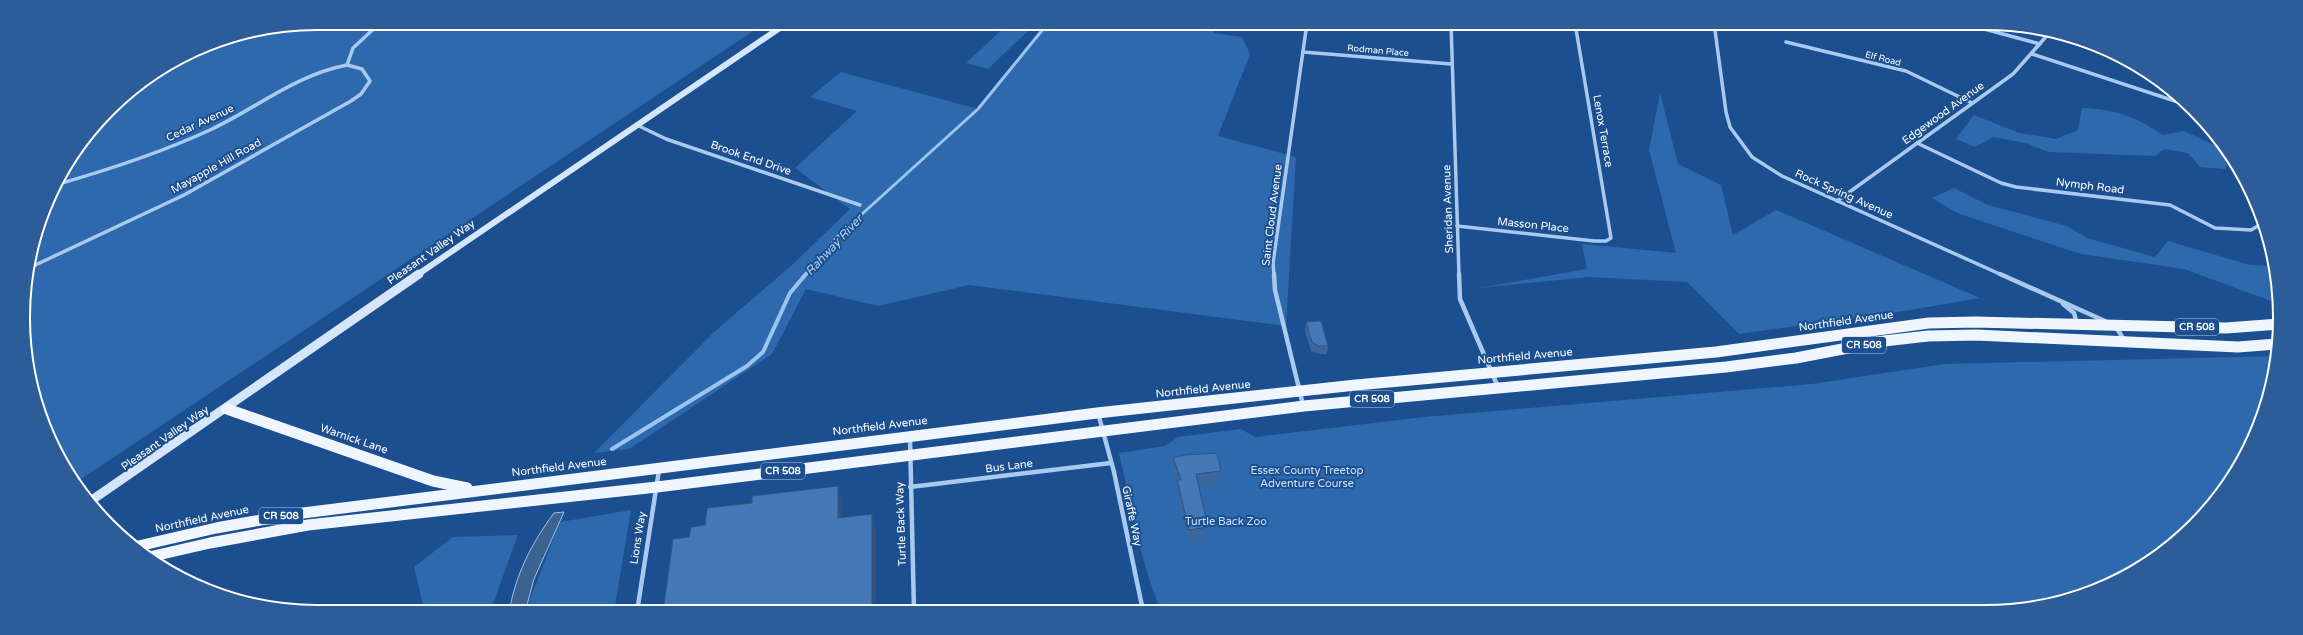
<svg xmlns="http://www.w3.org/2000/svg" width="2303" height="635" font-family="'Varela Round',sans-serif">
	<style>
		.green { fill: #2e69ad }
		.water { fill: #3c6290; stroke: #9cc4f0 }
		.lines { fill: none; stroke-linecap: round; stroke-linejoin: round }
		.stream-far1 { stroke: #9cc4f0; stroke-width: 3 }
		.stream { stroke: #9cc4f0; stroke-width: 4 }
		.street-far1 { stroke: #a9c9ee; stroke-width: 3.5 }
		.street { stroke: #a9c9ee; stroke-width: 4.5 }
		.secondary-far1 { stroke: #d6e6fa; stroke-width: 6 }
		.secondary { stroke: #d6e6fa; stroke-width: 9 }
		.primary { stroke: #f0f6ff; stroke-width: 11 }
		.wall { fill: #3a679d }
		.shaded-wall { fill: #305480 }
		.building { fill: #4478b7; stroke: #305480 }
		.labels { text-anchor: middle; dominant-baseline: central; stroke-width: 4; stroke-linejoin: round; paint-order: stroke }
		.far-street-label { font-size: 9px; fill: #fff; stroke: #1b4f8f }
		.shield { fill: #1b4f8f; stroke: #bbcadd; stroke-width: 1 }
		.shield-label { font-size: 10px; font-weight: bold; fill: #fff }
		.street-label { font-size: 11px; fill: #fff; stroke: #1b4f8f }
		.park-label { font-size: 11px; fill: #cfe3fa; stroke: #1b4f8f }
		.water-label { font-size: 12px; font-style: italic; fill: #b5d3f5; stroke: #1b4f8f }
		.rim { fill: none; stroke: #fff; stroke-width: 2 }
	</style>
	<rect width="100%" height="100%" fill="#1b4f8f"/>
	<g class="green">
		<polygon points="318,23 765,23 75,483 53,448 33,394 24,298 33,241 53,187 84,138 123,96 205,45 260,29"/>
		<polygon points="1009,23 1036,23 988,69 966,63"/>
		<polygon points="1048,23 1214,23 1214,33 1242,37 1250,54 1218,136 1296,157 1286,326 969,285 878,306 806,289 772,354 629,449 594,453 714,332 793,264 850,209 795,168 857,111 810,97 841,72 978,109"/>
		<polygon points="1660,93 1678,164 1721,185 1733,235 1776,210 1980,298 1911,310 1739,334 1687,282 1589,277 1479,288 1587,269 1582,244 1676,253 1649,150"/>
		<path d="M2082,108c34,1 54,9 81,27l21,-4 43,20 -1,18 -26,-2 -12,-14 -24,-4 -9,7 -107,-4 -22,-9 -33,-6 -18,10 -19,-8 18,-24 45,18 37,6 22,-9z"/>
		<polygon points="1954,188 1988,205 2067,226 2087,238 2155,257 2168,241 2250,265 2275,266 2279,304 2184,269 2081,254 1957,213 1932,198"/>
		<path d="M2276,356l-2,19 -33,90 -47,61 -78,56 -92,28 -874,1 9,-5c-20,-49 -28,-102 -40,-153l46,-7 13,-9 63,-8 14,8 169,-20 388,-33 132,-20z"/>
		<polygon points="631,510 614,612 525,612 560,522"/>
		<polygon points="518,535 490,612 418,612 423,605 414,567 453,537"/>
	</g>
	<path class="water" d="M564,512l-30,67 -9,33h-16c7,-38 22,-68 45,-99z"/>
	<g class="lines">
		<polyline class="stream-far1" points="805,275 840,234 978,109 1048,23"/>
		<polyline class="stream" points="612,449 747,366 763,352 790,293 806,274"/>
		<g class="street-far1">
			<polyline points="1451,23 1459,275"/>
			<polyline points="1714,23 1726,112 1730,127 1752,157 1782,176 2002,275"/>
			<polyline points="1962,23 2040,44"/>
			<polyline points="1786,42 1906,71 1972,103"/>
			<polyline points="1303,52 1451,64"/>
			<polyline points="2032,54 2190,106"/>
			<polyline points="637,125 666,139 860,205"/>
			<polyline points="1917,143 2001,183 2016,187 2170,205 2215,228 2251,230 2263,223"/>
			<path d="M55,185c53,-15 105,-32 155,-55 47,-22 85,-55 137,-65"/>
			<polyline points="1837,201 2013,74 2051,31"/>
			<polyline points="1457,226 1594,241 1606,241 1611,238 1575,23"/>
			<polyline points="29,268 184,195 351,101 361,94 370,81 362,69 347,65 353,48 380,23"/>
			<polyline points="1274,275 1273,263 1307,23"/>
		</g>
		<g class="street">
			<polyline points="1274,274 1275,290 1303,405"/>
			<polyline points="1459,274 1460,299 1498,387"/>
			<polyline points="2000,274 2105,321"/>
			<polyline points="2063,304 2074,313 2077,324"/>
			<polyline points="2116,327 2124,340"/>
			<polyline points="1098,413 1114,472 1142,606 1125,611"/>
			<polyline points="910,438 914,611"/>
			<polyline points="910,487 1111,463"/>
			<polyline points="637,612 659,470"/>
		</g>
		<polyline class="secondary-far1" points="417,275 787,23"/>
		<polyline class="secondary" points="89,502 419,274"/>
		<g class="primary">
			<polyline points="227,409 433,481 467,488"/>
			<polyline points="134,547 216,528 295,514 1097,413 1356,385 1716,352 1929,323 1976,322 2226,328 2279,324"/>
			<polyline points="149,557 210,543 308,525 657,487 1304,406 1726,367 1796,358 1884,341 1928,336 1976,335 2238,347 2277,344"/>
		</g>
	</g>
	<g class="wall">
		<polygon points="1306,322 1328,346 1327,354 1318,354 1311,351 1305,331"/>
		<polygon points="1173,458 1221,471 1220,484 1199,487 1208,527 1208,540 1188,542 1177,493 1177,484 1172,471"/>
	</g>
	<g class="shaded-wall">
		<polygon points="838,486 843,503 842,535 838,518"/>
		<polygon points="872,514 876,531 876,611 872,611"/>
	</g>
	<g class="building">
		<polygon points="1321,321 1328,346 1319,346 1312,342 1306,322"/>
		<polygon points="1217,453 1221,471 1196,474 1208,527 1189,530 1177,480 1181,480 1173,458 1185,455"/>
		<polygon points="838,486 838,518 872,514 872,611 663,612 673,539 689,537 691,527 705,525 707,508 752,503 752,496"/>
	</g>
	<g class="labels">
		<g class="far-street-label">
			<text transform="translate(1378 51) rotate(5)">Rodman Place</text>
			<text transform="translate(1883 59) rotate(14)">Elf Road</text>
		</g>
		<g class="shield">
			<rect x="2175" y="319" width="44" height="16" rx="3"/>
			<rect x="1842" y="337" width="44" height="16" rx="3"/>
			<rect x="1350" y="391" width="44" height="16" rx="3"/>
			<rect x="761" y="463" width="44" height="16" rx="3"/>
			<rect x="259" y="508" width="44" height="16" rx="3"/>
		</g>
		<g class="shield-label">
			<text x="2197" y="327">CR 508</text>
			<text x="1864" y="345">CR 508</text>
			<text x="1372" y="399">CR 508</text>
			<text x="783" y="471">CR 508</text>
			<text x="281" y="516">CR 508</text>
		</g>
		<g class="street-label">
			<text transform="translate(1943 113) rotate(-36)">Edgewood Avenue</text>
			<text transform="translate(200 123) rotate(-25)">Cedar Avenue</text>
			<text transform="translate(1603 131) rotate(80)">Lenox Terrace</text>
			<text transform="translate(751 158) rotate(19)">Brook End Drive</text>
			<text transform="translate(216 166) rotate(-29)">Mayapple Hill Road</text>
			<text transform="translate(2090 186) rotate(7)">Nymph Road</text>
			<text transform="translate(1844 194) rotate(24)">Rock Spring Avenue</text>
			<text transform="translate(1448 209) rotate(-92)">Sheridan Avenue</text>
			<text transform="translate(1272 215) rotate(-83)">Saint Cloud Avenue</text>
			<text transform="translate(1533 225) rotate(6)">Masson Place</text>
			<text transform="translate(431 252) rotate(-35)">Pleasant Valley Way</text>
			<text transform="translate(1846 321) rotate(-8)">Northfield Avenue</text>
			<text transform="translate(1525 356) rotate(-5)">Northfield Avenue</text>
			<text transform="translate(1203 389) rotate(-6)">Northfield Avenue</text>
			<text transform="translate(880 426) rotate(-7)">Northfield Avenue</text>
			<text transform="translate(165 438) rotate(-35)">Pleasant Valley Way</text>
			<text transform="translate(354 439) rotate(19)">Warnick Lane</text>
			<text transform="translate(1009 466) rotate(-7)">Bus Lane</text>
			<text transform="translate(559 467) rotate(-7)">Northfield Avenue</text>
			<text transform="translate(1132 516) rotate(78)">Giraffe Way</text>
			<text transform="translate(202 519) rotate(-12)">Northfield Avenue</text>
			<text transform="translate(901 524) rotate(-92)">Turtle Back Way</text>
			<text transform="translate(638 538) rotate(-81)">Lions Way</text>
		</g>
		<g class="park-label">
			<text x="1307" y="470">Essex County Treetop<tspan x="1307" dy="13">Adventure Course</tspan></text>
			<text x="1226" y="521">Turtle Back Zoo</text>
		</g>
		<g class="water-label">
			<text transform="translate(834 245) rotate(-47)">Rahway River</text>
		</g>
	</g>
	<path d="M0 0H2303V635H0ZM317 30H1986A287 287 0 0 1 2273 317V318A287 287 0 0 1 1986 605H317A287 287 0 0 1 30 318V317A287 287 0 0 1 317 30Z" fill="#2d5d98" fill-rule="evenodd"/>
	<path class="rim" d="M317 30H1986A287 287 0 0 1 2273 317V318A287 287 0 0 1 1986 605H317A287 287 0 0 1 30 318V317A287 287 0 0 1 317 30Z"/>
</svg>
